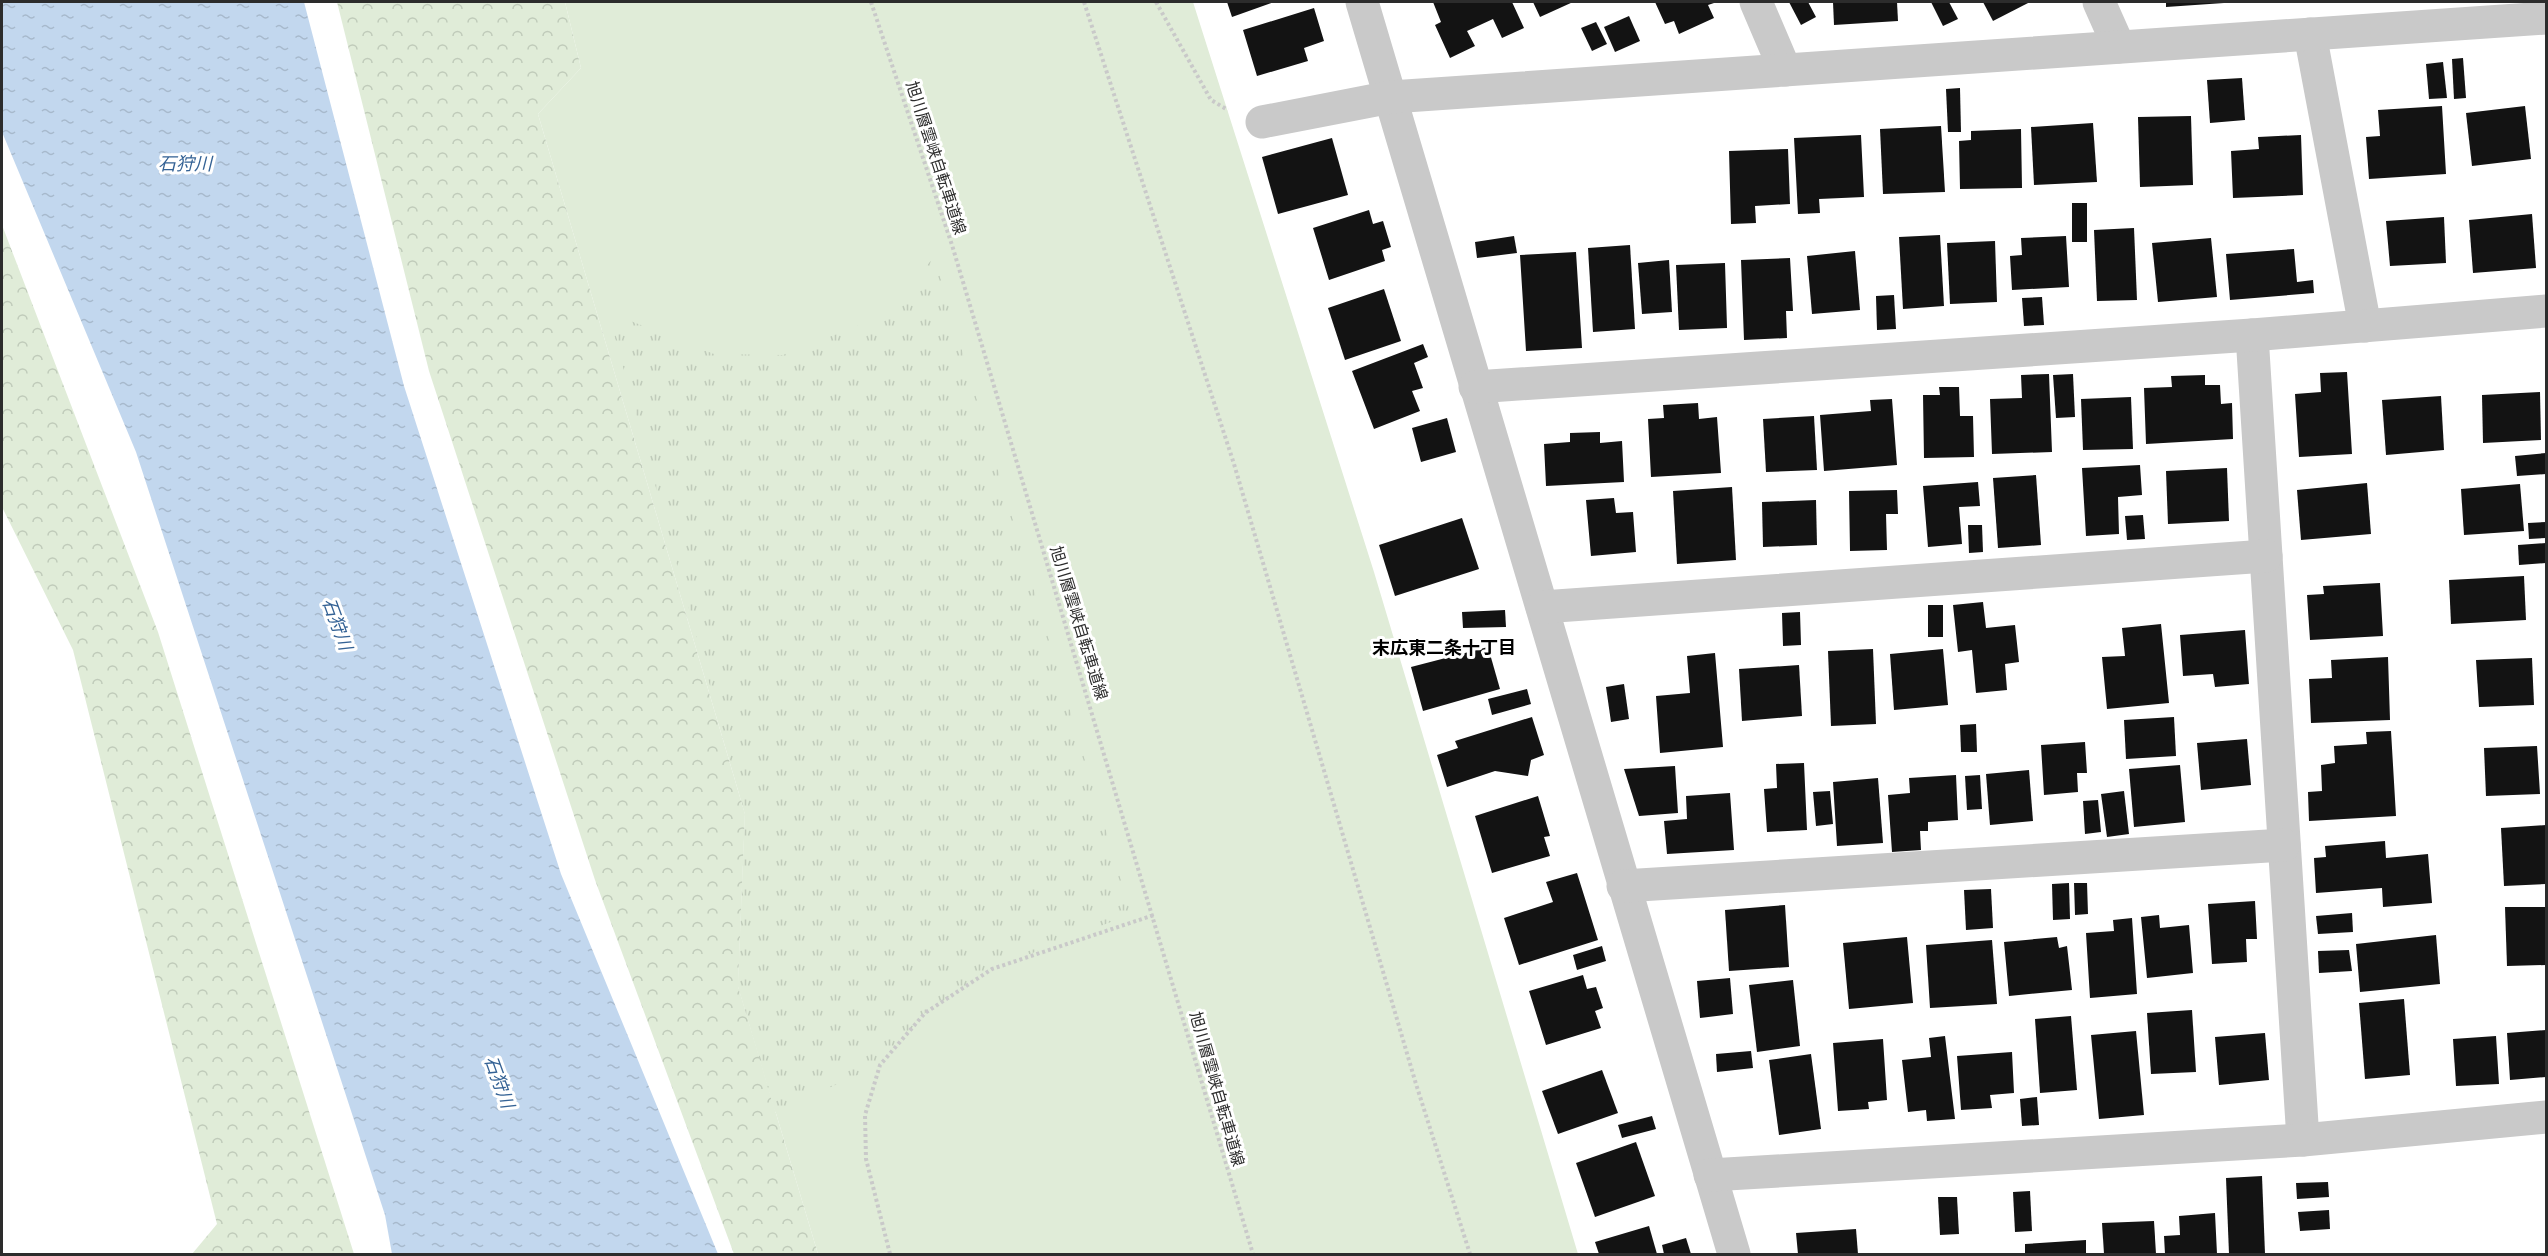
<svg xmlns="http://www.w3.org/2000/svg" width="2548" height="1256" font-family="Cabin,'Noto Sans JP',sans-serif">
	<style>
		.grass { fill: #e0ecd8 }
		.forest { fill: url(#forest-crowns) }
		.park { fill: url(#park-tufts) }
		.water { fill: url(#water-ripples) }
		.building { fill: #131313 }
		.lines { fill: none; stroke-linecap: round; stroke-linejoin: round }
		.path { stroke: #c9c9c9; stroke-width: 4; stroke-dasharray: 3 3; stroke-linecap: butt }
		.minor { stroke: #c9c9c9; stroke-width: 33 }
		.labels { text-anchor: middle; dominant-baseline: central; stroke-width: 6; stroke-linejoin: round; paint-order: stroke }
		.street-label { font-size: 16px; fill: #2c2c2c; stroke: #fff }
		.water-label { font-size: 18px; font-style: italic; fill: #346295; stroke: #fff }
		.neighbourhood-label { font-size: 18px; font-weight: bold; fill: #000; stroke: #fff }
	</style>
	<defs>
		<pattern id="forest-crowns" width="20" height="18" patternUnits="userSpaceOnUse" patternTransform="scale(1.5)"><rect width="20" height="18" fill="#e0ecd8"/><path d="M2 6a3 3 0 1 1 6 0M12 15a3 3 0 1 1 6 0" fill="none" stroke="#c0cbba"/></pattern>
		<pattern id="park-tufts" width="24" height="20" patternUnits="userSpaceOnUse" patternTransform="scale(1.5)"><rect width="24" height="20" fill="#e0ecd8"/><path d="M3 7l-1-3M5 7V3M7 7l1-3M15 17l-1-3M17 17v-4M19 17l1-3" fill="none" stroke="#c0cbba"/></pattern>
		<pattern id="water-ripples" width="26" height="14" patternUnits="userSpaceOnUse" patternTransform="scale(1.5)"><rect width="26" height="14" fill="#c2d7ee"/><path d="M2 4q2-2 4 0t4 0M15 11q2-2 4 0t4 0" fill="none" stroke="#a7b9cc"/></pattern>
	</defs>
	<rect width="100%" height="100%" fill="#fff"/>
	<polygon class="grass" points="565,2 1193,2 1374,572 1578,1254 818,1254 738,986 745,814 538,114 581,68"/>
	<g class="forest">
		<polygon points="337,2 565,2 581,68 538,114 745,814 738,986 818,1254 734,1254 595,880 429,371"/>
		<polygon points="2,225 158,632 354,1254 192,1254 217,1224 73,650 2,507"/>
	</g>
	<polygon class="park" points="934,257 1131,914 992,969 925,1013 880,1065 775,1112 738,986 745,814 608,312 714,354 783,355 885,315"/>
	<polygon class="water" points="2,2 304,2 404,386 561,874 718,1254 392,1254 385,1215 136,452 2,132"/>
	<g class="building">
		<polygon points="1227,2 1274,2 1232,17"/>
		<polygon points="1433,2 1512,2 1524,28 1502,38 1493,19 1467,31 1475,46 1450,58 1435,25 1441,22"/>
		<polygon points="1533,2 1573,2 1540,17"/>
		<polygon points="1655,2 1717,2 1708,5 1714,18 1679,34 1674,21 1665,24"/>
		<polygon points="1789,2 1808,2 1816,17 1801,25"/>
		<polygon points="1833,2 1897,2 1898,21 1834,25"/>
		<polygon points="1931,2 1949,2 1958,19 1943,26"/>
		<polygon points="1983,2 2030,2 1993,21"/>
		<polygon points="2166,2 2224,2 2224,3 2166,7"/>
		<polygon points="1314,8 1324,41 1304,48 1308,61 1257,76 1243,30"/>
		<polygon points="1629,16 1640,41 1615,52 1604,27"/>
		<polygon points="1596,22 1607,44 1592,51 1581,28"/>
		<polygon points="2463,58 2466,98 2454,99 2452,59"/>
		<polygon points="2443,62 2447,98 2429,99 2426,64"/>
		<polygon points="2242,78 2245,120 2210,123 2207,80"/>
		<polygon points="1960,88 1961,132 1948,132 1946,89"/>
		<polygon points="2442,106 2446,174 2369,179 2366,137 2380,136 2378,110"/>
		<polygon points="2525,106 2531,159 2472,166 2466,113"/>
		<polygon points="2191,116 2193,185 2140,187 2138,117"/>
		<polygon points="2093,123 2097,182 2034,185 2031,127"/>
		<polygon points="1941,126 1945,192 1883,194 1880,129"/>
		<polygon points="2021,129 2022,188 1960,189 1959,141 1971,140 1971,131"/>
		<polygon points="1861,135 1864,197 1819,199 1820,213 1798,214 1794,138"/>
		<polygon points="2301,135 2303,195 2233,198 2231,151 2259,149 2258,137"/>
		<polygon points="1332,138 1348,195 1278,214 1262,157"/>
		<polygon points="1788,149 1790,204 1755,206 1756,223 1731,224 1729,151"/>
		<rect x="2072" y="203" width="15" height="39"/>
		<polygon points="1369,210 1373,224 1383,221 1391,247 1382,250 1385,261 1329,280 1313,228"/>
		<polygon points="2532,214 2536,268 2473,273 2469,220"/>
		<polygon points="2444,217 2446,263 2390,266 2386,221"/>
		<polygon points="2134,228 2137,300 2097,301 2094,230"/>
		<polygon points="1940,235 1944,306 1903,309 1899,237"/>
		<polygon points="1514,236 1517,253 1477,258 1475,242"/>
		<polygon points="2066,236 2069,287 2012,290 2010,256 2022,255 2021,238"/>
		<polygon points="2211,238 2217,297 2158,302 2152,243"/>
		<polygon points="1995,241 1997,302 1950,304 1947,243"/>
		<polygon points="1630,245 1635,329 1593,332 1588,248"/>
		<polygon points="2294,249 2297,282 2313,280 2314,293 2230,300 2226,254"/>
		<polygon points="1855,251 1860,310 1812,314 1807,256"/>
		<polygon points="1576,252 1582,348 1526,351 1520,255"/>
		<polygon points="1790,258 1793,311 1786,311 1787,338 1744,340 1741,260"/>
		<polygon points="1669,260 1672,312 1642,314 1638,263"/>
		<polygon points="1725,263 1727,328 1679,330 1676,265"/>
		<polygon points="1384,289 1401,341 1345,360 1328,308"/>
		<polygon points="1894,295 1896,329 1877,330 1876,296"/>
		<polygon points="2042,297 2044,325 2024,326 2022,298"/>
		<polygon points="1423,344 1428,357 1414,363 1423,388 1412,391 1420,411 1374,429 1352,371"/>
		<polygon points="2347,372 2352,454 2299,457 2295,394 2321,392 2320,373"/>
		<polygon points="2049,374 2052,452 1992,454 1990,399 2022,398 2021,375"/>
		<polygon points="2073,374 2075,417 2056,418 2053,375"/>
		<polygon points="2205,375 2205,385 2220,385 2221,404 2232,403 2233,439 2146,444 2144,388 2172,387 2171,376"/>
		<polygon points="1939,387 1959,387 1960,416 1973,416 1974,457 1924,458 1923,395 1940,395"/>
		<polygon points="2540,392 2541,440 2483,443 2482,395"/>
		<polygon points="2441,396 2444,450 2386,455 2382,400"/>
		<polygon points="2131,397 2133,449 2083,450 2081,399"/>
		<polygon points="1892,399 1897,465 1824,471 1820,415 1871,411 1870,400"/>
		<polygon points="1698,403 1699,419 1717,417 1721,473 1651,477 1648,419 1664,418 1663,405"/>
		<polygon points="1814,416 1817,470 1766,472 1763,419"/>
		<polygon points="1447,418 1456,452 1421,462 1412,428"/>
		<polygon points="1600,432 1600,443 1622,441 1624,482 1546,486 1544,444 1570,442 1570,433"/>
		<polygon points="2546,453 2546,474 2517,476 2515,456"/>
		<polygon points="2140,465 2142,495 2118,497 2119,534 2086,536 2082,468"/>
		<polygon points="2227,468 2229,521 2168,524 2166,471"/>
		<polygon points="2036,475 2041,545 1998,548 1993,478"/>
		<polygon points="1978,482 1980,506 1959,507 1962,544 1928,547 1923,486"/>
		<polygon points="2367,483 2371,534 2301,540 2297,490"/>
		<polygon points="2520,484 2524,531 2464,535 2461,489"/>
		<polygon points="1732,487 1736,560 1677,564 1673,491"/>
		<polygon points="1897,490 1898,514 1886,514 1887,550 1850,551 1849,491"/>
		<polygon points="1614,498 1616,513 1633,512 1636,552 1591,556 1586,500"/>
		<polygon points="1816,500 1817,545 1763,547 1762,502"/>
		<polygon points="2143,515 2145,539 2127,540 2125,516"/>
		<polygon points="1462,518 1479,569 1395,596 1379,545"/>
		<polygon points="2546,522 2546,538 2529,539 2528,523"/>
		<polygon points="1968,525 1982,525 1983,552 1969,553"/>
		<polygon points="2546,543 2546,563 2519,565 2518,545"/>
		<polygon points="2524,576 2526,620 2451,624 2449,580"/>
		<polygon points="2380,583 2383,636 2310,640 2307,595 2324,594 2323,586"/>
		<polygon points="1983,602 1986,628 2015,625 2019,662 2005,664 2007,690 1976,693 1972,650 1958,652 1953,605"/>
		<rect x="1928" y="605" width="15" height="32"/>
		<polygon points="1505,610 1506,627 1463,628 1462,612"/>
		<polygon points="1800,612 1801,645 1783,646 1782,613"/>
		<polygon points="2161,624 2169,703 2107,709 2102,657 2125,656 2122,628"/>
		<polygon points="2245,630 2249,684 2215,687 2213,674 2183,676 2180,635"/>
		<polygon points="1488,647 1500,689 1423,711 1411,667"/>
		<polygon points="1873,649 1876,724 1831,726 1828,651"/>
		<polygon points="1943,649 1948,705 1894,710 1890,654"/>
		<polygon points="1715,653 1723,747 1660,753 1656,696 1690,693 1687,656"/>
		<polygon points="2388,657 2390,720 2311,723 2309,679 2332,678 2331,660"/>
		<polygon points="2532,658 2534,705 2479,707 2476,660"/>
		<polygon points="1799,665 1802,716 1742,721 1739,669"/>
		<polygon points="1624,684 1629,719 1611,722 1606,687"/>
		<polygon points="1527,689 1531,704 1492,715 1488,699"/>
		<polygon points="1532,717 1544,755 1531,760 1528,776 1495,771 1447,787 1437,755 1458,748 1455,741"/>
		<polygon points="2174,717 2176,756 2126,759 2124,720"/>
		<polygon points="1976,724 1977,752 1961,752 1960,725"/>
		<polygon points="2391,731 2396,816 2309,821 2308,792 2322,791 2321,765 2335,763 2334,746 2367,744 2366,732"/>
		<polygon points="2247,739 2251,785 2201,790 2197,743"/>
		<polygon points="2085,742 2087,773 2077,773 2078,792 2044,795 2041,745"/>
		<polygon points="2537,746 2540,794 2486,796 2484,748"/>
		<polygon points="1804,763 1807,830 1767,832 1764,789 1777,788 1776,764"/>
		<polygon points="2180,765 2185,822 2134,827 2129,769"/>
		<polygon points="1675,766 1678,813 1639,816 1624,769"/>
		<polygon points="2029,770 2033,821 1990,825 1986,774"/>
		<polygon points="1956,775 1958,820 1928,822 1928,831 1920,831 1921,850 1892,852 1888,795 1910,793 1909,778"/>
		<polygon points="1980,775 1982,809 1967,810 1965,776"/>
		<polygon points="1878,778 1883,843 1837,846 1833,782"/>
		<polygon points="1830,791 1833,824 1816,826 1813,792"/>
		<polygon points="2124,791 2129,834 2107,837 2101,794"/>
		<polygon points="1730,793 1734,850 1667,854 1664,821 1687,819 1686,796"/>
		<polygon points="1538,796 1550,836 1544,837 1550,856 1492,873 1475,816"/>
		<polygon points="2098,800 2101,832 2085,834 2083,801"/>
		<polygon points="2546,825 2546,884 2504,886 2501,828"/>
		<polygon points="2385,841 2386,858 2428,854 2432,903 2383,907 2382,888 2316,893 2314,858 2326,857 2325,846"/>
		<polygon points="1577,873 1598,940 1519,965 1504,918 1553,902 1546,882"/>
		<polygon points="2069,883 2070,919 2053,920 2052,884"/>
		<polygon points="2074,883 2087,883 2088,914 2075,915"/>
		<polygon points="1991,889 1993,928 1966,930 1964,890"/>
		<polygon points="2255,901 2257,939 2246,939 2247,962 2212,964 2208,904"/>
		<polygon points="1785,905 1789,967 1729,971 1725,910"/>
		<polygon points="2505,907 2546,907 2546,965 2507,966"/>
		<polygon points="2352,913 2353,932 2318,934 2316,916"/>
		<polygon points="2159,915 2160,928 2189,925 2193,973 2147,978 2141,917"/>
		<polygon points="2132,918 2137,994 2090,998 2086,933 2114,931 2113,920"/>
		<polygon points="2436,935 2440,984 2360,992 2356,944"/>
		<polygon points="1907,937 1913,1003 1849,1009 1843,943"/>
		<polygon points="2057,937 2059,948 2067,946 2072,990 2009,996 2004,942"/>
		<polygon points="1992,940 1997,1004 1930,1008 1926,945"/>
		<polygon points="1602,946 1606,961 1577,970 1573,955"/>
		<polygon points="2349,950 2352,971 2319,973 2318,951"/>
		<polygon points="1583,975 1587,989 1596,987 1603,1008 1595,1011 1601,1028 1546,1045 1529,991"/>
		<polygon points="1730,978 1733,1014 1700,1018 1697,981"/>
		<polygon points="1793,980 1800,1046 1757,1052 1749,985"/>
		<polygon points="2404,999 2410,1075 2365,1079 2359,1003"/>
		<polygon points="2192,1010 2196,1072 2151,1074 2147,1013"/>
		<polygon points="2071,1016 2077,1090 2040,1093 2035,1019"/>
		<polygon points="2546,1030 2546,1077 2510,1080 2507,1033"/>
		<polygon points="2136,1031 2144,1115 2099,1119 2091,1035"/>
		<polygon points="2265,1033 2269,1080 2219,1085 2215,1037"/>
		<polygon points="1945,1036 1955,1119 1927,1121 1926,1110 1908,1112 1902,1060 1931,1057 1929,1038"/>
		<polygon points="2496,1036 2499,1084 2456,1086 2453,1039"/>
		<polygon points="1883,1039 1887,1100 1868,1102 1869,1109 1838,1111 1833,1043"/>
		<polygon points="1751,1051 1753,1068 1717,1072 1716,1054"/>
		<polygon points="2012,1052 2014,1093 1990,1095 1992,1108 1961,1110 1957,1056"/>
		<polygon points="1811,1054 1821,1129 1779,1135 1769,1060"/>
		<polygon points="1602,1070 1618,1113 1558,1134 1542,1091"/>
		<polygon points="2037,1097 2039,1125 2022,1126 2020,1099"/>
		<polygon points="1652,1116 1656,1129 1622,1138 1618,1125"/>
		<polygon points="1636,1142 1655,1196 1595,1217 1576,1163"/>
		<polygon points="2262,1176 2265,1254 2229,1254 2226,1178"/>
		<polygon points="2328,1182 2329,1197 2297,1199 2296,1183"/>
		<polygon points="2030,1191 2032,1231 2015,1232 2013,1192"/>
		<polygon points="1938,1197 1957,1197 1959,1234 1940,1235"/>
		<polygon points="2329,1210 2330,1229 2300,1231 2298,1212"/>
		<polygon points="2215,1213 2217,1254 2165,1254 2164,1236 2180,1235 2179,1216"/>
		<polygon points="2154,1221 2156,1254 2104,1254 2102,1223"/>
		<polygon points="1649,1226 1657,1254 1599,1254 1595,1242"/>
		<polygon points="1856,1229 1858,1254 1798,1254 1796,1233"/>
		<polygon points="1686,1238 1691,1254 1664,1254 1662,1245"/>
		<polygon points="2086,1240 2086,1254 2025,1254 2025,1244"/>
	</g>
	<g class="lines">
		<g class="path">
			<polyline points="871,2 952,245 1253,1254"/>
			<polyline points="1084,2 1234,464 1416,1084 1470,1254"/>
			<polyline points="1156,2 1211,100 1228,110"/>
			<polyline points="890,1254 866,1159 865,1115 880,1065 925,1013 992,969 1154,915"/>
		</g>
		<g class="minor">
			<polyline points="1362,2 1734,1254"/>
			<polyline points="1756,2 1785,70"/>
			<polyline points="2099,2 2119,47"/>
			<polyline points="2310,34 2365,326"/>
			<polyline points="1262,122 1391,97 2546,18"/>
			<polyline points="2252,335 2303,1140"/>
			<polyline points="1475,387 2252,335 2546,311"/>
			<polyline points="1542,607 2266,556"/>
			<polyline points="1623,886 2284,845"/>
			<polyline points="1710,1175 2303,1140 2546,1117"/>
		</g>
	</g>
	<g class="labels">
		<g class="street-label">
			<text transform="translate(936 158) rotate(72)">旭川層雲峡自転車道線</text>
			<text transform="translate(1079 623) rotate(73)">旭川層雲峡自転車道線</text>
			<text transform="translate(1217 1089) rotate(74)">旭川層雲峡自転車道線</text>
		</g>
		<g class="water-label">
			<text x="185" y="164">石狩川</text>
			<text transform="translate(337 624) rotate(70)">石狩川</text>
			<text transform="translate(499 1082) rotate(70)">石狩川</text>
		</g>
		<g class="neighbourhood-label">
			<text x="1444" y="648">末広東二条十丁目</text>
		</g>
	</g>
	<rect width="2548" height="1256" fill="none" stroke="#2c2c2c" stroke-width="6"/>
</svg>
